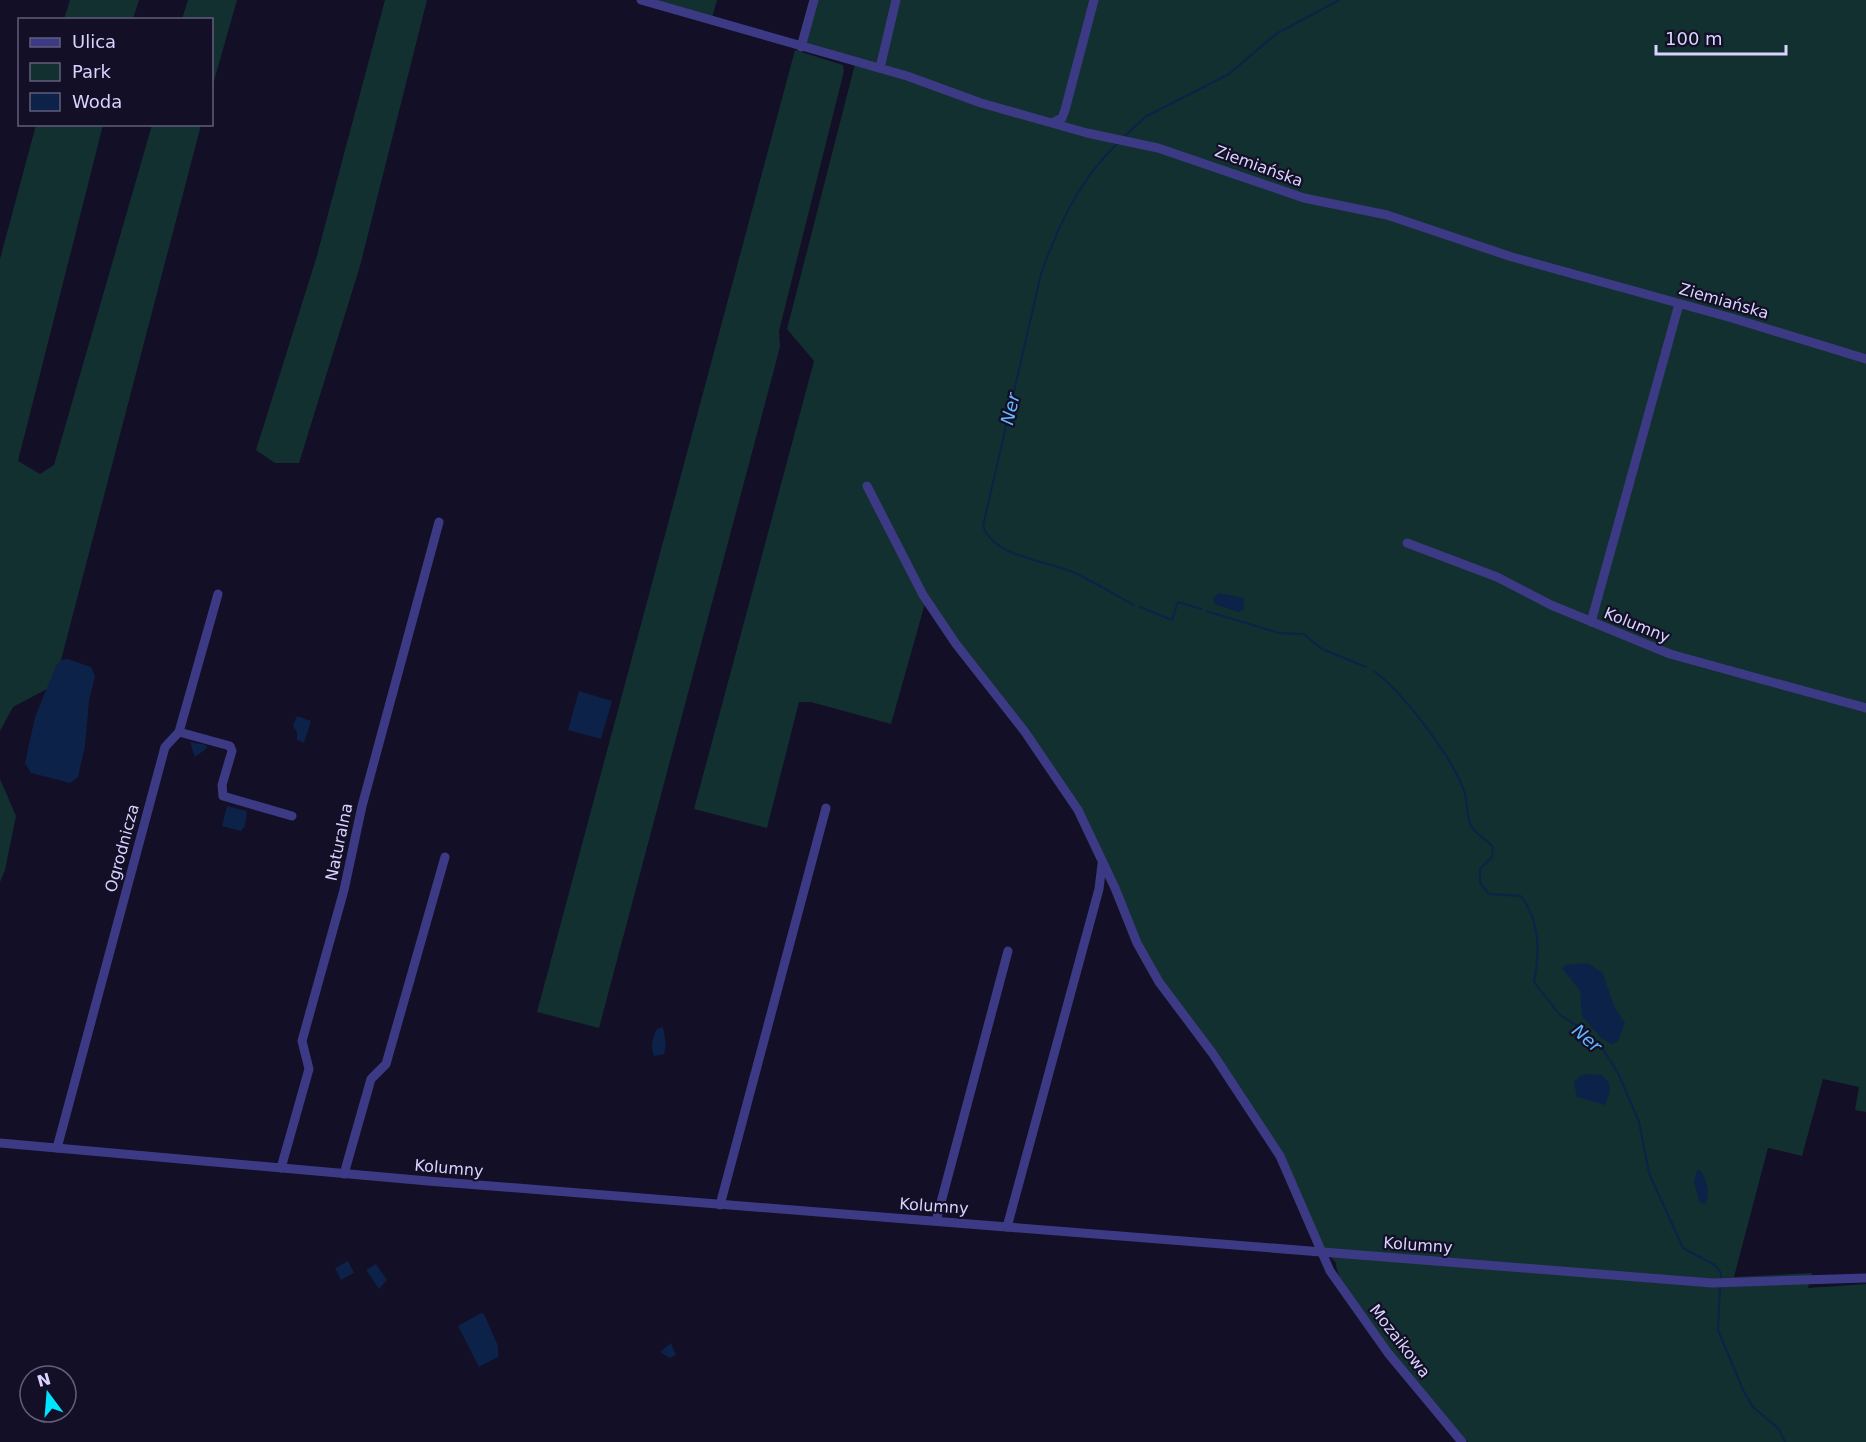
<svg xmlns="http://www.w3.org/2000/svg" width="1866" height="1442" font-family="'DejaVu Sans',sans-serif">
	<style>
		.green { fill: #12302f }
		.water { fill: #0c2248 }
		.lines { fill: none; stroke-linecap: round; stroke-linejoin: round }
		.stream { stroke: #0c2248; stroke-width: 2 }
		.minor { stroke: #3d3a85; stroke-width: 9 }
		.labels { text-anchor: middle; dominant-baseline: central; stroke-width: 4.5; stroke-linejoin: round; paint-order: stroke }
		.street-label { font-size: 16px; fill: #d9d4ff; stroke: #130f26 }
		.water-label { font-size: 18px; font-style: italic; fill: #62b6ff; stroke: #130f26 }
	</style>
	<rect width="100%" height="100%" fill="#130f26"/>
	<g class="green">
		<polygon points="70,0 139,0 133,19 64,19"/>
		<polygon points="188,0 237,0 212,88 212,20 182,19"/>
		<polygon points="385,0 427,0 360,266 299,463 275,463 256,450 316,259"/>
		<polygon points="651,0 717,0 712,18"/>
		<path d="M810,0h1056v1112l-11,-2 4,-23 -36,-8 -21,77 -34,-8 -34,129 78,-4 -4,15 58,-4v158h-398c-24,-28 -134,-150 -132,-179l-18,-20 -30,-74 -134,-200 -70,-149 -158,-220 -35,124 -80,-22h-12l-32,126 -73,-19 120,-448 -27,-32 68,-265 -56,-21z"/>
		<polygon points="795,50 843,65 844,71 779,331 780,347 599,1028 537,1012"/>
		<polygon points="36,125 103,125 18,461 40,474 54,465 152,125 201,125 61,660 47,689 13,707 0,731 0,259"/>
		<polygon points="0,779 16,816 5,870 0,882"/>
	</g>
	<g class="water">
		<polygon points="1218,593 1244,598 1244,609 1238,612 1215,604 1213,599"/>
		<polygon points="68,659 91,667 95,676 89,701 85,746 78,777 70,783 31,773 25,763 35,717 56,666 61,660"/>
		<polygon points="579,691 612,701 601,739 568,730"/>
		<polygon points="297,716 311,721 304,743 297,740 297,732 293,726"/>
		<polygon points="190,742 206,745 207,748 195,757"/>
		<polygon points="227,806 247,811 245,826 241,831 222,826"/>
		<polygon points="1587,963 1603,973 1614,1006 1625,1023 1618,1041 1611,1044 1600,1037 1582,1016 1580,991 1562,968 1566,965"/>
		<path d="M663,1027l3,18 -2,9 -10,2c-4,-10 -2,-18 3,-27z"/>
		<polygon points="1586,1074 1601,1075 1609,1082 1610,1092 1605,1105 1577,1097 1574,1082 1580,1076"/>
		<path d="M1697,1170h3c7,9 11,24 5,34l-5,-1 -6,-20z"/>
		<polygon points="348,1261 354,1273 341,1280 335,1268"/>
		<polygon points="376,1264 387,1280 379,1289 366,1270"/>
		<polygon points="481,1313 484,1314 498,1346 498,1357 479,1367 458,1326"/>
		<polygon points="671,1343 676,1355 670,1358 660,1352"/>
	</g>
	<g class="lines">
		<g class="stream">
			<polyline points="1123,138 1145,117 1229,74 1276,34 1339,0"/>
			<path d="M1118,143c-39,37 -59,81 -77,131l-58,252c12,33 66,34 94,48 19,9 38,21 57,31"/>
			<polyline points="1140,607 1172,620 1178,602 1201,609"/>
			<polyline points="1206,611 1279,633 1304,634 1320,648 1366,667"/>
			<path d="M1374,671c28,20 77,85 89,117 5,11 3,25 7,36 4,9 16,15 23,23l-1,10 -12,12v14l9,11 32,2c19,26 19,55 13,86l25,32 17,11 27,24 15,24 21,49 10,51 34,75 32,17 6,8v8"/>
			<polyline points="1720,1287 1718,1330 1744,1392 1753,1407 1779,1429 1785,1442"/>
		</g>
		<g class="minor">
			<polyline points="641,0 907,76 981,103 1087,133 1158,148 1304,198 1387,215 1512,257 1732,318 1866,359"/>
			<polyline points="801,47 814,0"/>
			<polyline points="880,68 896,0"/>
			<polyline points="1054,122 1062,118 1065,110 1094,0"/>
			<polyline points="867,486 923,595 956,644 1025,732 1078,810 1115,888 1137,943 1159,982 1213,1054 1280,1156 1330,1271 1388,1353 1462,1442"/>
			<polyline points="1407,543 1497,577 1551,605 1670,654 1866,708"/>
			<polyline points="1591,622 1679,304"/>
			<polyline points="179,732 230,746 232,751 222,785 223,796 292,816"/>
			<polyline points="0,1143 428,1181 1712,1283 1866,1278"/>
			<polyline points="57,1148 165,747 179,732 218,594"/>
			<polyline points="281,1168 309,1069 302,1041 344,890 362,806 439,522"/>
			<polyline points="344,1174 371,1079 386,1064 445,857"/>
			<polyline points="720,1205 826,808"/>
			<polyline points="936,1221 1008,951"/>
			<polyline points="1007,1227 1099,889 1102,864"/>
		</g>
	</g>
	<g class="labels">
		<g class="street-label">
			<text transform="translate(1259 166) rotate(20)">Ziemiańska</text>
			<text transform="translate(1724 301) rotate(16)">Ziemiańska</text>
			<text transform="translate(1637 625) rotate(22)">Kolumny</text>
			<text transform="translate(339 842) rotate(-78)">Naturalna</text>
			<text transform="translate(122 848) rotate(-75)">Ogrodnicza</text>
			<text transform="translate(449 1168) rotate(5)">Kolumny</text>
			<text transform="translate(934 1206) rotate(4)">Kolumny</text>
			<text transform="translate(1418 1245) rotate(4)">Kolumny</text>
			<text transform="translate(1400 1341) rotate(52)">Mozaikowa</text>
		</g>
		<g class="water-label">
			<text transform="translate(1010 409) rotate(-77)">Ner</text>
			<text transform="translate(1587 1038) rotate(41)">Ner</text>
		</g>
	</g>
	<rect x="18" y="18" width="195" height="108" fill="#130f26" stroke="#625e7d" stroke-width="1.5"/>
	<rect x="30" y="38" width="30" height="9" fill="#3d3a85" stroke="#625e7d" stroke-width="1.5"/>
	<text x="72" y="48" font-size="18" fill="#d9d4ff">Ulica</text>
	<rect x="30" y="63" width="30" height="18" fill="#12302f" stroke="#625e7d" stroke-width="1.5"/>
	<text x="72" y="78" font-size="18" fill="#d9d4ff">Park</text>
	<rect x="30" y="93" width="30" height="18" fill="#0c2248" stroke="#625e7d" stroke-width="1.5"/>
	<text x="72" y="108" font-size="18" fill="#d9d4ff">Woda</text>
	<g transform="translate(48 1394) rotate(344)"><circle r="28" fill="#130f26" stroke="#625e7d" stroke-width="1.5"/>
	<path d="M0-4.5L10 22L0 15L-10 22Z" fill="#00e5ff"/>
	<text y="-9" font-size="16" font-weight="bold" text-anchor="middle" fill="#d9d4ff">N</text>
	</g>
	<path d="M1656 45v9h130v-9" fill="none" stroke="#d9d4ff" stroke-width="3"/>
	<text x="1665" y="45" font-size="18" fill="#d9d4ff" stroke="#130f26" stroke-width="4.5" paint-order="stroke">100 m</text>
</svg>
